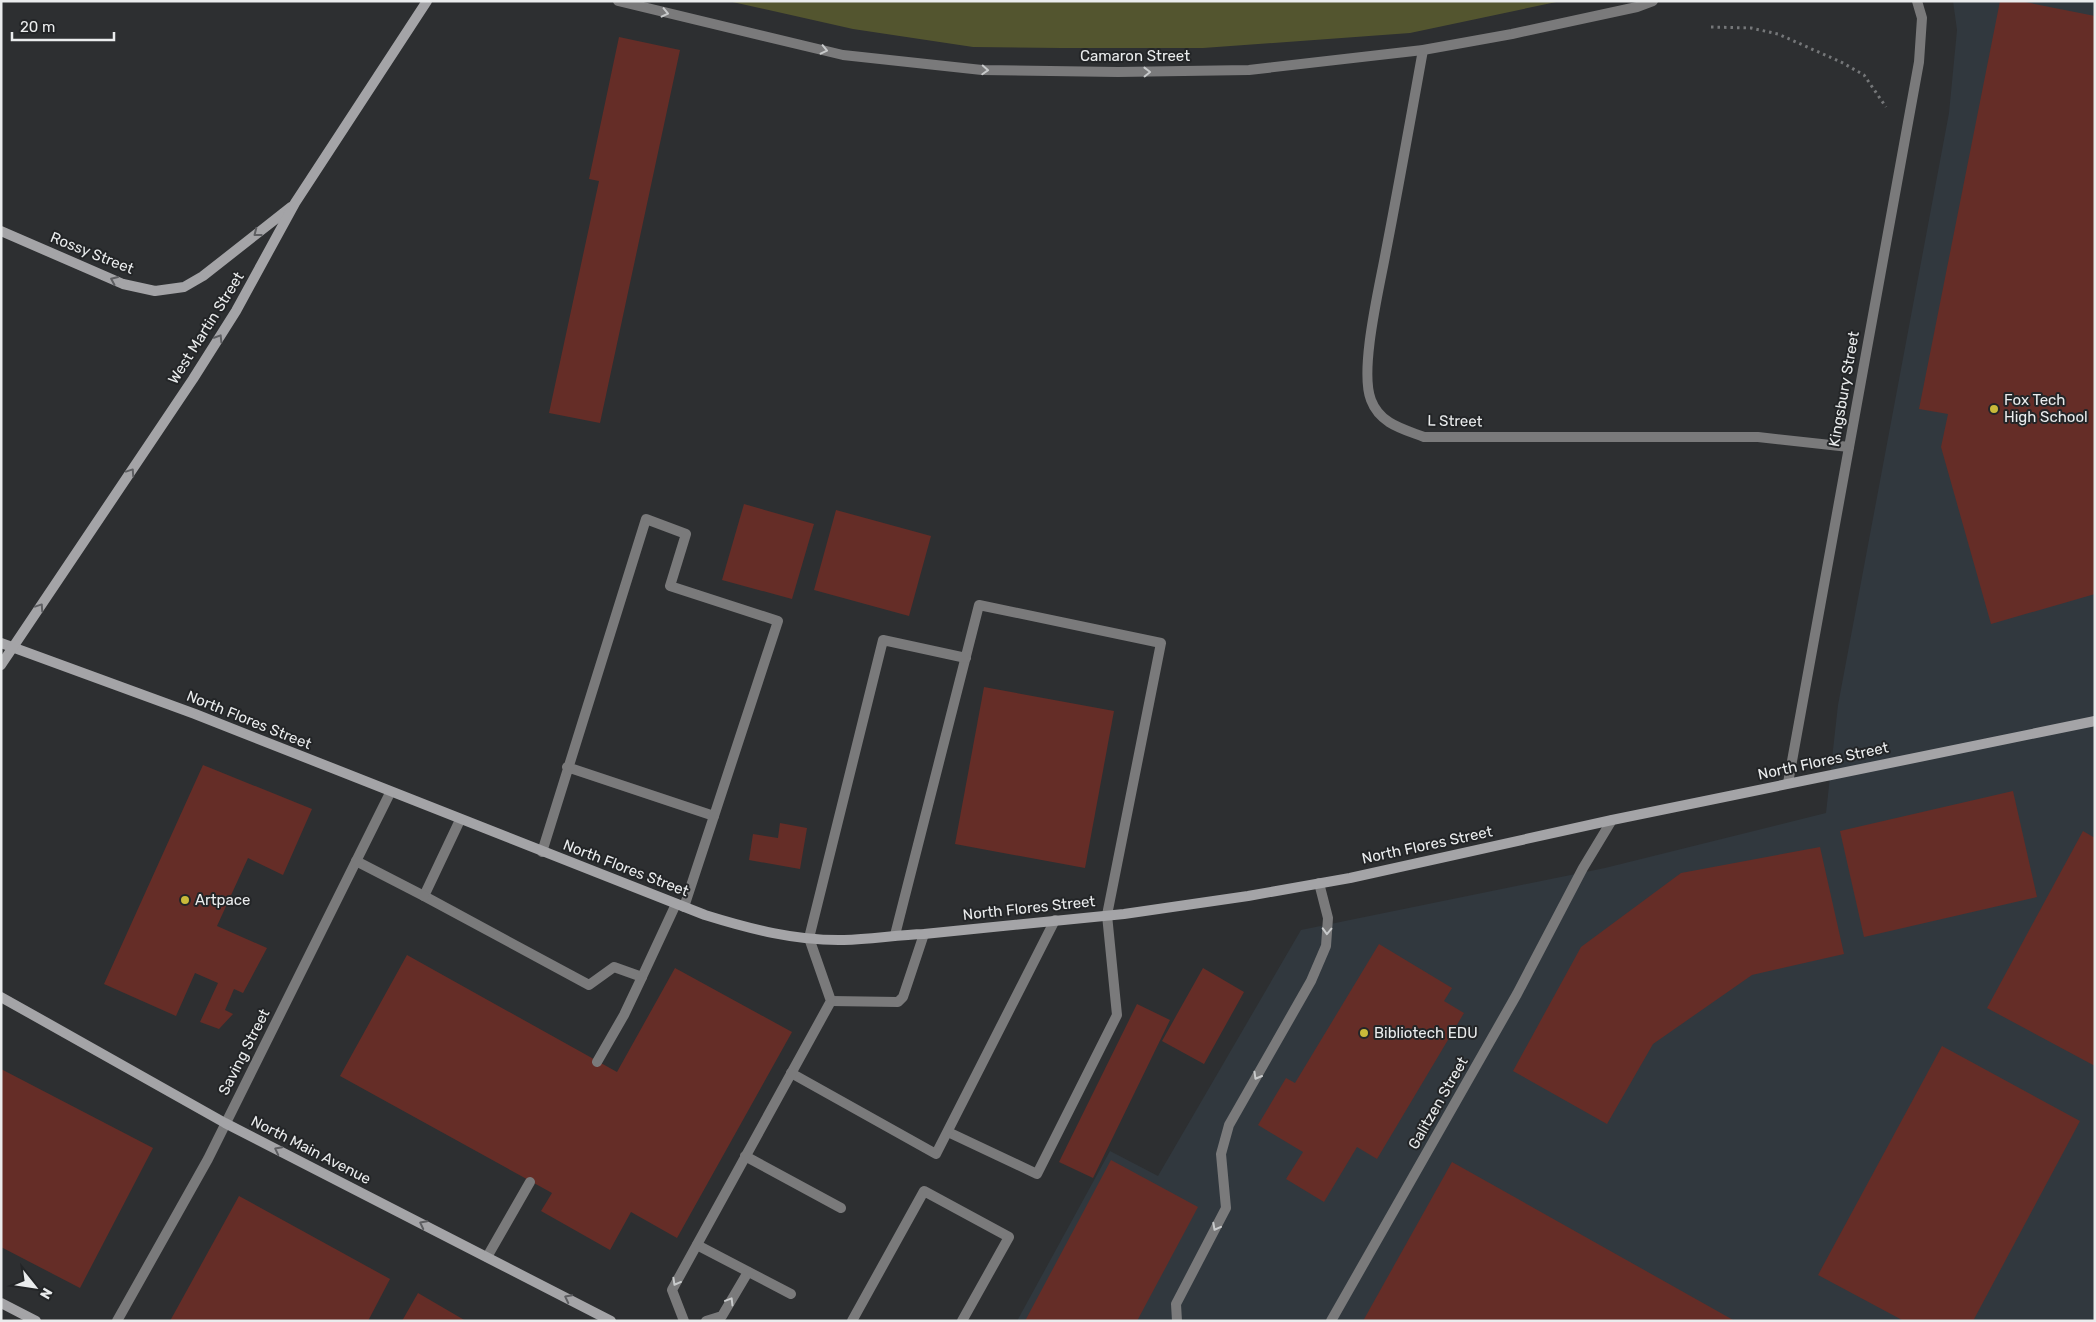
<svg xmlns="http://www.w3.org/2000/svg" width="2096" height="1322" font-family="Rubik,sans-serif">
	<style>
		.built { fill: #31383e }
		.green { fill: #53552f }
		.building { fill: #652d27 }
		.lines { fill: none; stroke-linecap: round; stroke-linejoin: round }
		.path { stroke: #757779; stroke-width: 3; stroke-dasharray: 2.5 4; stroke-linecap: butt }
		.service { stroke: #7a7a7b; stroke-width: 10 }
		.minor { stroke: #7a7a7b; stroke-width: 10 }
		.secondary { stroke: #a4a4a7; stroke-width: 10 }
		.oneway { stroke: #c8cacb }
		.oneway2 { stroke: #5d5e61 }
		.poi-dot { fill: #c9ba3a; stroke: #232527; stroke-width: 2 }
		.labels { text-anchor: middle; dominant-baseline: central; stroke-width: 4; stroke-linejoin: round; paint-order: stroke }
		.street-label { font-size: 15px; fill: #eaeced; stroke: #232527 }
		.poi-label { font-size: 15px; fill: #eaeced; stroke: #232527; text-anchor: start }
	</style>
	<rect width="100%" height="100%" fill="#2d2f31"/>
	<polygon class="built" points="1953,1 2095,1 2095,1321 1017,1321 1110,1151 1158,1176 1301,930 1605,868 1826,813 1838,705 1949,113 1957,30"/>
	<polygon class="green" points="728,1 1561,1 1410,33 1203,48 1062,48 973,47 853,29"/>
	<g class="building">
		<polygon points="2000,1 2020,1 2095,16 2095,594 1991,624 1941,447 1948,414 1919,409"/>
		<polygon points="619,37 680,50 600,423 549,413 599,181 589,179"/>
		<polygon points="744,504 814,524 792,599 722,580"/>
		<polygon points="836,510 931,536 909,616 814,590"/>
		<polygon points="984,687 1114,711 1085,868 955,844"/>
		<polygon points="203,765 312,809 283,875 248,858 217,926 267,948 243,993 234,989 225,1010 233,1014 219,1029 200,1022 218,983 195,973 176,1016 104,984"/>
		<polygon points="2013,791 2037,897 1864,937 1840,831"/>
		<polygon points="780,823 807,828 800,869 749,860 753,834 778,838"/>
		<polygon points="2083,831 2095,838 2095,1066 1987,1008"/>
		<polygon points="1820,847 1844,954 1752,975 1653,1044 1607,1124 1513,1071 1581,947 1681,873"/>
		<polygon points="1379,944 1452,988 1444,1001 1464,1013 1377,1159 1357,1147 1324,1202 1286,1179 1303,1152 1258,1125 1286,1078 1295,1083"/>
		<polygon points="407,955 617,1072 675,968 792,1032 677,1238 631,1212 610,1250 541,1211 552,1193 340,1076"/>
		<polygon points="1203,968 1244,992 1204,1064 1162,1041"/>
		<polygon points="1137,1004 1170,1020 1093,1178 1059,1162"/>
		<polygon points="1942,1046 2080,1121 1973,1321 1904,1321 1818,1275"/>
		<polygon points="1,1069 153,1148 80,1288 1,1247"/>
		<polygon points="1111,1160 1198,1207 1137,1321 1025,1321"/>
		<polygon points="1452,1162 1735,1321 1363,1321"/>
		<polygon points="239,1196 390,1279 368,1321 170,1321"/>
		<polygon points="418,1293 466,1321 402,1321"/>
	</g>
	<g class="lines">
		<polyline class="path" points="1711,27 1751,28 1778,34 1841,62 1864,75 1886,107"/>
		<g class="service">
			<path d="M1423,50c-12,67 -24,134 -37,201 -6,34 -27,119 -15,149 9,24 32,29 53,37h334l91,10"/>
			<polyline points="460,820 424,896 589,985 614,967 642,977 676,904"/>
			<polyline points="542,852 646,519 686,534 670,586 778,621 714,816 567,767"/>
			<polyline points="356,861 424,896"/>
			<polyline points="684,907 714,816"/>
			<polyline points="895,935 979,605 1161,643 1107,915 1117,1015 1037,1174 948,1132"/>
			<polyline points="831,1001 898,1002 903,997 924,934"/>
			<polyline points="597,1062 624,1015 642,977"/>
			<polyline points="791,1073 936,1154 1055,920"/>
			<polyline points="745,1156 841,1208"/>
			<polyline points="697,1245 791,1294"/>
			<polyline points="487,1257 530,1182"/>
			<polyline points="684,1321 672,1290 831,1001 809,938 883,640 966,658"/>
			<polyline points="706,1321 722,1316 748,1272"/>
			<polyline points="852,1321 924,1191 1009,1237 962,1321"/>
			<polyline points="1177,1321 1176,1304 1226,1208 1221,1154 1229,1125 1311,981 1326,946 1328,918 1319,883"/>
			<polyline points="1331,1321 1517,994 1583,868 1612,820"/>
		</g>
		<g class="minor">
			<polyline points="618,1 843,55 982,70 1118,72 1249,70 1423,50 1512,34 1637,7 1653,1"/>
			<polyline points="1788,783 1919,62 1922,18 1917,1"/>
			<polyline points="117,1321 208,1159 390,793"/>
		</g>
		<g class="secondary">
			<polyline points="1,231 123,284 155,291 184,287 203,276 291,207"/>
			<path d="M1,643l194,71 510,201c45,14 91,26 139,25 27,-1 54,-5 80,-6l200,-20 124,-18 102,-18 262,-58 483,-99"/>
			<polyline points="1,665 193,379 236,311 295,203 427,1"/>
			<polyline points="1,997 225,1123 611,1321"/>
			<polyline points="1,1303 36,1321"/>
		</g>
	</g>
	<defs><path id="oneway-chevron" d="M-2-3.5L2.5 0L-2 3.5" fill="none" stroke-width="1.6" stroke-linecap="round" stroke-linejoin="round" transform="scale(1.25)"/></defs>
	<g class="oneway">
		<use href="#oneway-chevron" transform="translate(665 13) rotate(13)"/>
		<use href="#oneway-chevron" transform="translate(824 50) rotate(13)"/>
		<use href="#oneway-chevron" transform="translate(985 70) rotate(3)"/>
		<use href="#oneway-chevron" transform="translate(1147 72) rotate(-1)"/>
		<use href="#oneway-chevron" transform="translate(1327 931) rotate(92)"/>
		<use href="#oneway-chevron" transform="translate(1257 1076) rotate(120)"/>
		<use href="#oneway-chevron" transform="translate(1216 1227) rotate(118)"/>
		<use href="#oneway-chevron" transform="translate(676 1282) rotate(119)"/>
		<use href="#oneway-chevron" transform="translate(730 1301) rotate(-59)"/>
	</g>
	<g class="oneway2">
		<use href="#oneway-chevron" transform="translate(257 233) rotate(142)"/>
		<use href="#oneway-chevron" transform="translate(114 280) rotate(-156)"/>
		<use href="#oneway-chevron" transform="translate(219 338) rotate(-58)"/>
		<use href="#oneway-chevron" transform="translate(131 472) rotate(-56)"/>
		<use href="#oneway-chevron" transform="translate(40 607) rotate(-56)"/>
		<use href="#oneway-chevron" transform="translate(278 1150) rotate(-153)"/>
		<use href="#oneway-chevron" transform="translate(423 1224) rotate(-153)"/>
		<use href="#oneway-chevron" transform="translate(568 1298) rotate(-153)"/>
	</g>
	<g class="poi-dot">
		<circle cx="1994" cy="409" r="5"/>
		<circle cx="185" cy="900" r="5"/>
		<circle cx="1364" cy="1033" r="5"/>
	</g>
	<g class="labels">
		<g class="street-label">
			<text x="1135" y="56">Camaron Street</text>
			<text transform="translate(92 253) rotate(22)">Rossy Street</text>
			<text transform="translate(206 328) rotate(-58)">West Martin Street</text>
			<text transform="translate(1844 389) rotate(-80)">Kingsbury Street</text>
			<text transform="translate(1455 421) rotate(1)">L Street</text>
			<text transform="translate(249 720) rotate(22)">North Flores Street</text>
			<text transform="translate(1823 761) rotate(-12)">North Flores Street</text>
			<text transform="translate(1427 845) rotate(-12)">North Flores Street</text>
			<text transform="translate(626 868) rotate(21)">North Flores Street</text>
			<text transform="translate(1029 908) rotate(-6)">North Flores Street</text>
			<text transform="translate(244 1052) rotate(-63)">Saving Street</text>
			<text transform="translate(1438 1103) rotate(-60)">Galitzen Street</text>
			<text transform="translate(311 1150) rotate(27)">North Main Avenue</text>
		</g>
		<g class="poi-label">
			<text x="2004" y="400">Fox Tech<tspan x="2004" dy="17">High School</tspan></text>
			<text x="195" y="900">Artpace</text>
			<text x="1374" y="1033">Bibliotech EDU</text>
		</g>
	</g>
	<rect width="2096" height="1322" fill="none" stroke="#eaeced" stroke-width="5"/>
	<g transform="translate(35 1287) rotate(120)" stroke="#232527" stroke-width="4" paint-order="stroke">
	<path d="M0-4L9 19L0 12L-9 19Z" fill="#eaeced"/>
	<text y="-8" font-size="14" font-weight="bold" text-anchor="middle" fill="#eaeced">N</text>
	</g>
	<path d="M12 32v8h102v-8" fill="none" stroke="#eaeced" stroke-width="2.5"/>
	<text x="20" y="32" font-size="15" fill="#eaeced" stroke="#232527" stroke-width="4" paint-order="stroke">20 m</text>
</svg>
